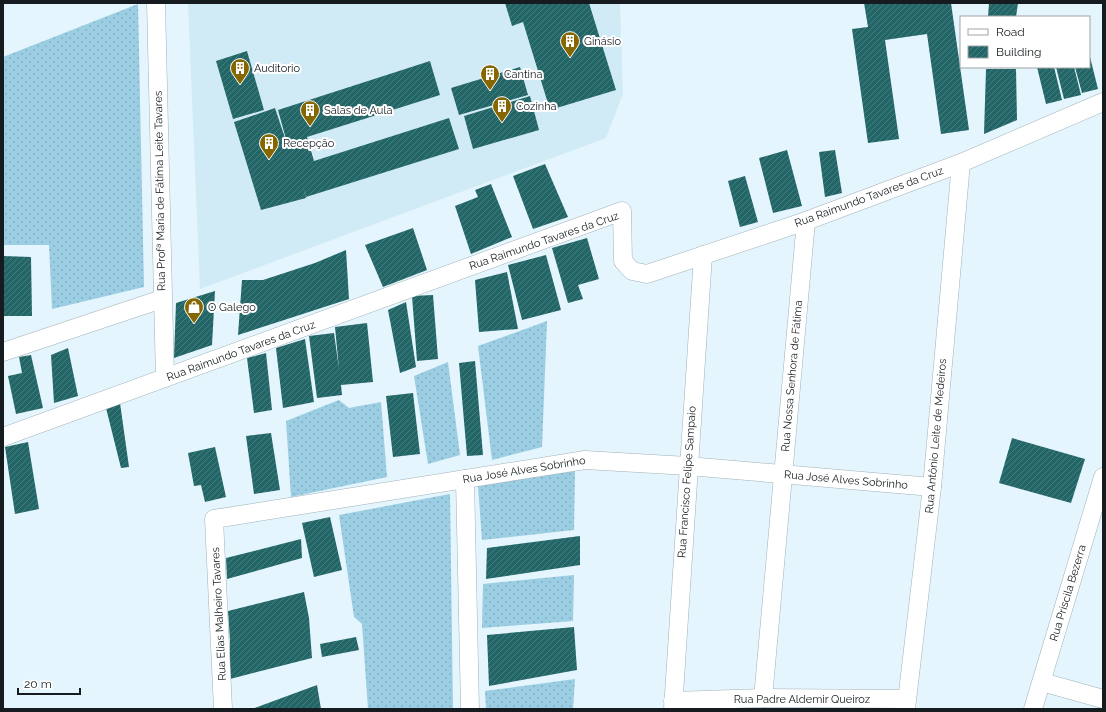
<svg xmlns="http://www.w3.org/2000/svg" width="1106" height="712" font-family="Raleway,sans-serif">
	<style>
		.built { fill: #d1ebf6 }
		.grass { fill: url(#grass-dots) }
		.building { fill: url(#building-hatch) }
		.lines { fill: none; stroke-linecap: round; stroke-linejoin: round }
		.minor-casing { stroke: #a1b2b9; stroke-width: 19 }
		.minor { stroke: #fff; stroke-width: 18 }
		.labels { text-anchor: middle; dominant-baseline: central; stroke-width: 4; stroke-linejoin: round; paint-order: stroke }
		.poi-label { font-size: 11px; fill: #151b1e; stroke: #fff; text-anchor: start }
		.street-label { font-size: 11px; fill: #151b1e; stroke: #fff }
	</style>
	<defs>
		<pattern id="grass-dots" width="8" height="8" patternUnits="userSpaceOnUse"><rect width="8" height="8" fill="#9bcee2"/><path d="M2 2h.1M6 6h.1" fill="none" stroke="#85b0c1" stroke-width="1.8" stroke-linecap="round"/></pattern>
		<pattern id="building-hatch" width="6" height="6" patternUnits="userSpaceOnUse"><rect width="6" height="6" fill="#226667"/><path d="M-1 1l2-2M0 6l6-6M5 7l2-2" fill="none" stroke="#487b7c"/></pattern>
	</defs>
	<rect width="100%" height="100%" fill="#e4f5fd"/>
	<polygon class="built" points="188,3 620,3 623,94 606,138 200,289"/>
	<g class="grass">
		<polygon points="138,4 144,287 52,309 49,245 3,245 3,57"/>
		<polygon points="547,321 542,447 492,460 478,346"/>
		<polygon points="448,362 460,455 428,464 414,376"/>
		<polygon points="339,400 349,408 381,402 387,477 291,497 286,421"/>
		<polygon points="575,471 574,530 482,540 478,486"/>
		<polygon points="450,494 453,709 368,709 362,624 354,617 339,515"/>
		<polygon points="574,575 573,621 482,628 483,584"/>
		<polygon points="575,679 573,709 486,709 485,691"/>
	</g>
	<g class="building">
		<polygon points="505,3 589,3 616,90 550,110 523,22 512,26"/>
		<polygon points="864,3 951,3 969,130 941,134 927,34 885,40 899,139 868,143 852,29 868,27"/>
		<polygon points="989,3 1018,3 1016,17 988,17"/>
		<polygon points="247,51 264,110 233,119 216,61"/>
		<polygon points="1089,53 1098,89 1082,93 1075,67 1089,67"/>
		<polygon points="430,61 440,95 307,137 314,161 449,118 459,149 306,197 303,186 306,198 261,210 234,122 275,108 289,150 278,110"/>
		<polygon points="520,67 528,95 459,115 451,88"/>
		<polygon points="1037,67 1054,67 1062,100 1046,104"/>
		<polygon points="1056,67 1074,67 1081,95 1064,99"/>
		<polygon points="986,69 1016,69 1017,120 984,134"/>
		<polygon points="530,96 539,130 473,149 464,116"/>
		<polygon points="787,150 802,206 773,213 759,158"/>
		<polygon points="835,150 842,193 825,197 819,152"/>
		<polygon points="545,164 568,217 533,229 513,176"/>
		<polygon points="745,176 758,222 740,227 728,181"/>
		<polygon points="491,184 512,237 471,254 455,206 478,197 475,190"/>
		<polygon points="413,228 427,270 383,287 365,245"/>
		<polygon points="587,238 599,279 578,285 583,299 568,303 552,248"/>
		<polygon points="346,250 349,299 238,335 242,280 263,280 315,263"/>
		<polygon points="546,255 561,310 522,320 508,265"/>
		<polygon points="3,256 31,257 32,316 3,316"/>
		<polygon points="507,272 518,329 479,332 475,280"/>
		<polygon points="215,291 212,345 174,358 176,303"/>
		<polygon points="433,295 438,359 417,361 412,296"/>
		<polygon points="406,302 416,367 400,373 388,310"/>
		<polygon points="367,323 373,382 341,385 342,395 317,398 309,336 334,333 339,369 335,327"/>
		<polygon points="305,339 314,402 283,408 276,348"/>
		<polygon points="68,348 78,396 54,403 51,355"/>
		<polygon points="266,353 272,410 254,413 247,358"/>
		<polygon points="31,355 43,408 16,414 8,376 22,373 19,357"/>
		<polygon points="475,361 483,455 467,456 459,363"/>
		<polygon points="413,393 420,454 393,457 386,396"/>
		<polygon points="120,403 129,467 121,468 106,408"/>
		<polygon points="271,433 280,490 254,494 246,436"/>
		<polygon points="1012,438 1085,459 1071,503 999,483"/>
		<polygon points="28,442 39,509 15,514 5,447"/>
		<polygon points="215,447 226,497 205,502 201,485 194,486 188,453"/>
		<polygon points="330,517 342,570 314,577 302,523"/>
		<polygon points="580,536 580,565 486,579 487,548"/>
		<polygon points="301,539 302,558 227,579 226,558"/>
		<polygon points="304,592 309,618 312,658 230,679 230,640 228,611"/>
		<polygon points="574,627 577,670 489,686 487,635"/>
		<polygon points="356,637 359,650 322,657 320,644"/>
		<polygon points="317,685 321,709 252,709"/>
	</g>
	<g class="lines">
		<defs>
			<g id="minor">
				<polyline points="156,3 165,378"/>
				<polyline points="3,352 162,299"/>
				<polyline points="3,437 622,211 623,261 632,271 647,274 806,221 961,163 1103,102"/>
				<polyline points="465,479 470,709"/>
				<polyline points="1042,682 1103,699"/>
				<polyline points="763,698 806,221"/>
				<polyline points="673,701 763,698 907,699"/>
				<polyline points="223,709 214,519 585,460 688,466 932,487"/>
				<polyline points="673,709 703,255"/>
				<polyline points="906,709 932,487 961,163"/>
				<polyline points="1033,709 1103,477"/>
			</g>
		</defs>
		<use href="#minor" class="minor-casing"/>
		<use href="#minor" class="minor"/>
	</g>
	<defs>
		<symbol id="building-pin" viewBox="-11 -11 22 30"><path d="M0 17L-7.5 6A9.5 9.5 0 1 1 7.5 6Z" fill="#866600" stroke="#fff"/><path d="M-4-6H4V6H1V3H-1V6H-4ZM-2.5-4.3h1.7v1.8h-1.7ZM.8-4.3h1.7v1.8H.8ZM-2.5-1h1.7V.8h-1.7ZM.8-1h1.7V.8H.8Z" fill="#fff"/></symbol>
		<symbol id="shop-pin" viewBox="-11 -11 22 30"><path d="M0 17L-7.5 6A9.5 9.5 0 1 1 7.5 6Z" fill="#866600" stroke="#fff"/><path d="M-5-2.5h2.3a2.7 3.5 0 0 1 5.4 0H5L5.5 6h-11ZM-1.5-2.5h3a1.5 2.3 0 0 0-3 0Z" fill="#fff"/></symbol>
	</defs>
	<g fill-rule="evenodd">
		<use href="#building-pin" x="559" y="30" width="22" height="30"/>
		<use href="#building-pin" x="229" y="57" width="22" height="30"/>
		<use href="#building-pin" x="479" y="63" width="22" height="30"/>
		<use href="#building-pin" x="491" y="95" width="22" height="30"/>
		<use href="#building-pin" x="299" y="99" width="22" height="30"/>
		<use href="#building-pin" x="258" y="132" width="22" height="30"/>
		<use href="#shop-pin" x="183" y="296" width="22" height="30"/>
	</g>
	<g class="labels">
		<g class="poi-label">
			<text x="584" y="41">Ginásio</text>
			<text x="254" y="68">Auditorio</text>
			<text x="504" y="74">Cantina</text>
			<text x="516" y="106">Cozinha</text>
			<text x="324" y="110">Salas de Aula</text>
			<text x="283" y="143">Recepção</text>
			<text x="208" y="307">O Galego</text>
		</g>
		<g class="street-label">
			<text transform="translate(160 191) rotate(-91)">Rua Profª Maria de Fátima Leite Tavares</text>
			<text transform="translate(869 197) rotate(-20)">Rua Raimundo Tavares da Cruz</text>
			<text transform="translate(544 241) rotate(-19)">Rua Raimundo Tavares da Cruz</text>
			<text transform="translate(241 351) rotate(-20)">Rua Raimundo Tavares da Cruz</text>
			<text transform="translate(792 376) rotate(-85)">Rua Nossa Senhora de Fátima</text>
			<text transform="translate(936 436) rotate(-85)">Rua Antônio Leite de Medeiros</text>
			<text transform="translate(524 470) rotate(-9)">Rua José Alves Sobrinho</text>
			<text transform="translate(846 480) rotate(5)">Rua José Alves Sobrinho</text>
			<text transform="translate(687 482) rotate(-86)">Rua Francisco Felipe Sampaio</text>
			<text transform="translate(1068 593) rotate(-73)">Rua Priscila Bezerra</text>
			<text transform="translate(219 614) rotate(-93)">Rua Elias Malheiro Tavares</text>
			<text x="802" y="699">Rua Padre Aldemir Queiroz</text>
		</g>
	</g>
	<rect width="1106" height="712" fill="none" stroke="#151b1e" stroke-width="8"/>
	<rect x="960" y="16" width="130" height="52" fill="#ffffff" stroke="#a1a4a5"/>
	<rect x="968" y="29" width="20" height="6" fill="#ffffff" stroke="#a1a4a5"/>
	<text x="996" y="36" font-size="12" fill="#151b1e">Road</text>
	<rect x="968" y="46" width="20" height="12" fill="url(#building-hatch)" stroke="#a1a4a5"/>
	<text x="996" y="56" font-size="12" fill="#151b1e">Building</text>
	<path d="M18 688v6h62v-6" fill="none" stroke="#151b1e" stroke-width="2"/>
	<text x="24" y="688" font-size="12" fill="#151b1e" stroke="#ffffff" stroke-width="3" paint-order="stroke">20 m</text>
</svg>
